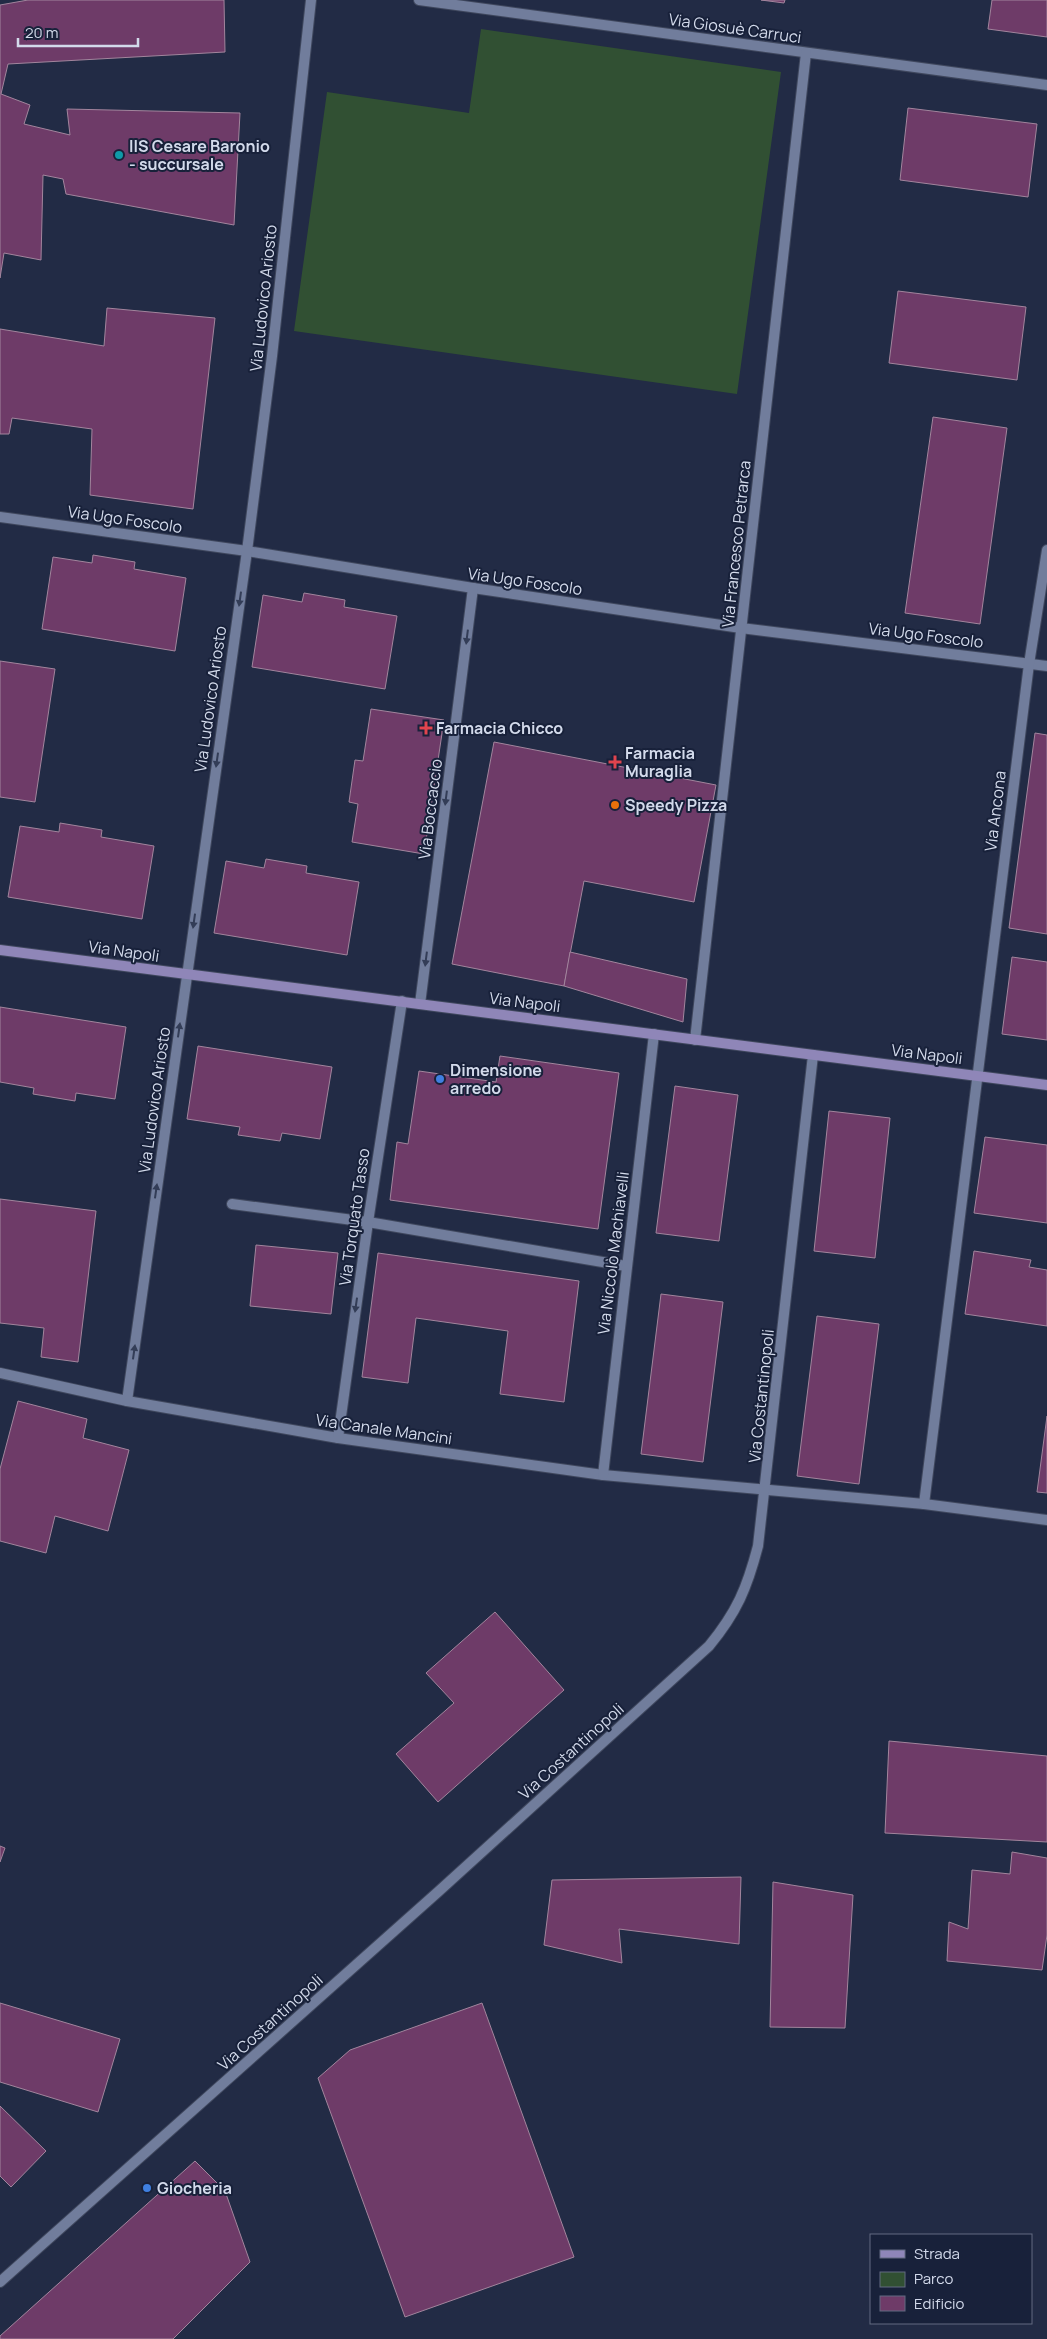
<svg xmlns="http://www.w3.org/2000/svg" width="1047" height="2339" font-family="Manrope,sans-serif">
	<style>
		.green { fill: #315033 }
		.building { fill: #6e3b68; stroke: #a2859d }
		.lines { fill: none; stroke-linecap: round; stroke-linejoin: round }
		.minor-casing { stroke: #3f475d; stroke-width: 12 }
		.secondary-casing { stroke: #3f475d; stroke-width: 12 }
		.minor { stroke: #717d9c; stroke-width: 10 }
		.secondary { stroke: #8f86b8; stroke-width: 10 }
		.oneway { fill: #333d57 }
		.culture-dot { fill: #0f9aa8; stroke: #18213a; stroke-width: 2 }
		.health-dot { fill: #e0444e; stroke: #18213a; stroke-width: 2 }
		.food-dot { fill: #e8710a; stroke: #18213a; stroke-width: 2 }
		.shop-dot { fill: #3f7fe0; stroke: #18213a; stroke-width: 2 }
		.labels { text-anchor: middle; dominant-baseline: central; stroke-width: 4; stroke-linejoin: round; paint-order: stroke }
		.street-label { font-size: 16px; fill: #d3daeb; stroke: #18213a }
		.poi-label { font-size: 16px; font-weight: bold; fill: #d3daeb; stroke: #18213a; text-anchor: start }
	</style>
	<rect width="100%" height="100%" fill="#222b45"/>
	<polygon class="green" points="481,29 781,72 737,394 294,331 327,92 469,113"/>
	<g class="building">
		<polygon points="28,0 224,0 225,52 8,64 1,94 30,105 24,124 70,135 67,109 240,113 234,225 66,194 63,179 43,175 41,260 4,253 0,278 0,5"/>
		<polygon points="761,0 785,0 784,3"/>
		<polygon points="992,0 1047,0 1047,37 988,29"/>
		<polygon points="908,108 1037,124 1028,197 900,180"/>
		<polygon points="898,291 1026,307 1017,380 889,363"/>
		<polygon points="107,308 215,318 193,509 90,495 92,429 12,418 9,434 0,434 0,329 104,346"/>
		<polygon points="933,417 1007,428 980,624 905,613"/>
		<polygon points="93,555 135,562 134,569 186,578 175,651 42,629 53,557 92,563"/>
		<polygon points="304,593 345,600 344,607 397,616 385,689 252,667 263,595 302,602"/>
		<polygon points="0,661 55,669 35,802 0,797"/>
		<polygon points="371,709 444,720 424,854 352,842 358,804 349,802 355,760 363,761"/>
		<polygon points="1035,733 1047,735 1047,934 1009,928"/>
		<polygon points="494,742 716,785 694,902 584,881 564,986 452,964"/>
		<polygon points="60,823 102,830 101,837 154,846 142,919 8,897 20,826 59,832"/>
		<polygon points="266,859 307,866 306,873 359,882 347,955 214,933 226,861 264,868"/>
		<polygon points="570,952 687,979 683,1022 564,986"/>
		<polygon points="1012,957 1047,962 1047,1040 1002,1034"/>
		<polygon points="0,1007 126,1027 115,1099 76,1093 75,1101 33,1094 34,1088 0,1082"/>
		<polygon points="198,1046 332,1067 320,1139 282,1133 280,1141 238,1135 240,1127 187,1119"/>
		<polygon points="500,1056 619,1073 598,1229 390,1200 397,1142 408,1144 419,1071 496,1082"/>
		<polygon points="675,1086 738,1095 719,1241 656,1233"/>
		<polygon points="829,1111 890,1118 875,1258 814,1251"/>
		<polygon points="985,1137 1047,1145 1047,1223 974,1213"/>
		<polygon points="0,1199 96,1211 78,1362 41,1357 44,1328 0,1323"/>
		<polygon points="256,1245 338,1253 331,1314 250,1306"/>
		<polygon points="974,1251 1031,1260 1029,1267 1047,1270 1047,1326 965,1314"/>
		<polygon points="378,1253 579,1281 564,1402 500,1394 508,1331 416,1318 408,1383 362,1377"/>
		<polygon points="661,1294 723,1302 703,1462 641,1454"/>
		<polygon points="817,1316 879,1324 859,1484 797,1476"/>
		<polygon points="18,1401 87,1419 83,1438 129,1450 108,1531 55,1516 46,1553 0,1541 0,1469"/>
		<polygon points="1047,1416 1047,1493 1037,1492"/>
		<polygon points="495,1612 564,1690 438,1802 396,1754 454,1703 426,1673"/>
		<polygon points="889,1741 1047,1756 1047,1842 885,1833"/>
		<polygon points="0,1846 5,1848 0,1862"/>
		<polygon points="1012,1852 1047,1858 1047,1935 1042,1970 947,1961 949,1922 968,1929 972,1870 1010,1874"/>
		<polygon points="741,1877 739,1944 619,1929 622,1963 544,1945 552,1880"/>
		<polygon points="773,1882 853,1895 845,2028 770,2027"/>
		<polygon points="0,2003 120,2039 98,2112 0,2082"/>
		<polygon points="482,2003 574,2257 405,2317 318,2078 350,2050"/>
		<polygon points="0,2106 46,2151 11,2187 0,2176"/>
		<polygon points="195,2161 225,2191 250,2262 173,2339 0,2339 0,2336"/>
	</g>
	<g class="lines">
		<defs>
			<g id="minor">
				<polyline points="419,0 1047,85"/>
				<polyline points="0,517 247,551 473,588 741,628 1047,666"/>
				<polyline points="420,1004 473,588"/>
				<polyline points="695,1040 806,53"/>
				<polyline points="232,1204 368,1222 626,1266"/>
				<polyline points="0,1373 127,1401 338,1438 603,1475 924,1504 1047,1520"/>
				<polyline points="127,1401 247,551 272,356 311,0"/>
				<polyline points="338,1438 368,1222 402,1001"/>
				<polyline points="603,1475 654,1034"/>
				<polyline points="924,1504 1029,664 1047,550"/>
				<path d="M0,2282l439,-391 270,-245c28,-34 38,-58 49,-100l55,-491"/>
			</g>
			<polyline id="secondary" points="0,950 1047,1085"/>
		</defs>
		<use href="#minor" class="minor-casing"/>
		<use href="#secondary" class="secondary-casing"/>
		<use href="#minor" class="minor"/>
		<use href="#secondary" class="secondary"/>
	</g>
	<defs><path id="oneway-solid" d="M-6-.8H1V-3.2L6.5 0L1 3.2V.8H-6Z" transform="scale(1.25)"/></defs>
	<g class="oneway">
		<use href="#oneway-solid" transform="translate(240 599) rotate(98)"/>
		<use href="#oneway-solid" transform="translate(467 637) rotate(97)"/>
		<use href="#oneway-solid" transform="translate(217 760) rotate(98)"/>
		<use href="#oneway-solid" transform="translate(446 798) rotate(97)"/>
		<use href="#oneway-solid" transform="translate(194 921) rotate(98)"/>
		<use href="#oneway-solid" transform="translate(426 959) rotate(97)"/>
		<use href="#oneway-solid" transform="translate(179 1030) rotate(-82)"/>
		<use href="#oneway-solid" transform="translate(156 1191) rotate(-82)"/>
		<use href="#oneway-solid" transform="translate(356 1305) rotate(98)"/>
		<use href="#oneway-solid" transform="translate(134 1352) rotate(-82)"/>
	</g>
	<circle class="culture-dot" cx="119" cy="155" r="5"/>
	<g class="health-dot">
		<path d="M423.5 720.5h5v5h5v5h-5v5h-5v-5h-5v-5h5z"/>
		<path d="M612.5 754.5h5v5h5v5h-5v5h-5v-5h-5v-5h5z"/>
	</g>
	<circle class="food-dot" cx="615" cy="805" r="5"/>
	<g class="shop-dot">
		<circle cx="440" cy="1079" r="5"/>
		<circle cx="147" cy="2188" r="5"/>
	</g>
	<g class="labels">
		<g class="street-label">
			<text transform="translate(735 28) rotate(8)">Via Giosuè Carruci</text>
			<text transform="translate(263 298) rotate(-84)">Via Ludovico Ariosto</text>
			<text transform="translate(125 519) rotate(8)">Via Ugo Foscolo</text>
			<text transform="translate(736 544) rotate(-84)">Via Francesco Petrarca</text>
			<text transform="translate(525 581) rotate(8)">Via Ugo Foscolo</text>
			<text transform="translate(926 635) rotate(7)">Via Ugo Foscolo</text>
			<text transform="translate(210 699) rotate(-82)">Via Ludovico Ariosto</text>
			<text transform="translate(430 809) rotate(-83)">Via Boccaccio</text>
			<text transform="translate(995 811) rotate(-83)">Via Ancona</text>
			<text transform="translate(124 951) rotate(8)">Via Napoli</text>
			<text transform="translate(525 1002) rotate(7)">Via Napoli</text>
			<text transform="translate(927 1054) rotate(7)">Via Napoli</text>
			<text transform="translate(154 1100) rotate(-82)">Via Ludovico Ariosto</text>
			<text transform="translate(354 1217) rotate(-82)">Via Torquato Tasso</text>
			<text transform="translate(613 1253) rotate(-83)">Via Niccolò Machiavelli</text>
			<text transform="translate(761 1396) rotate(-84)">Via Costantinopoli</text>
			<text transform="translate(384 1429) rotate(8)">Via Canale Mancini</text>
			<text transform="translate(571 1751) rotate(-42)">Via Costantinopoli</text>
			<text transform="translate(270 2022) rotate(-42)">Via Costantinopoli</text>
		</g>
		<g class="poi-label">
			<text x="129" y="146">IIS Cesare Baronio<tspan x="129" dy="18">- succursale</tspan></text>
			<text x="436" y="728">Farmacia Chicco</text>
			<text x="625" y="753">Farmacia<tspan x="625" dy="18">Muraglia</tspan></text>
			<text x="625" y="805">Speedy Pizza</text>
			<text x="450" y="1070">Dimensione<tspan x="450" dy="18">arredo</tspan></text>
			<text x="157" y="2188">Giocheria</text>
		</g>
	</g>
	<rect x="870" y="2234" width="162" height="90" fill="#18213a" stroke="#636b81"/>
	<rect x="880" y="2250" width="25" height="8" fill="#8f86b8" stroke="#636b81"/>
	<text x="914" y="2259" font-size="15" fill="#d3daeb">Strada</text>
	<rect x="880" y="2272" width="25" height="15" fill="#315033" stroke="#636b81"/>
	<text x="914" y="2284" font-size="15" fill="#d3daeb">Parco</text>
	<rect x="880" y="2296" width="25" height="15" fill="#6e3b68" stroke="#636b81"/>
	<text x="914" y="2309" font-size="15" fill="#d3daeb">Edificio</text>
	<path d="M18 38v8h120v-8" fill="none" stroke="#d3daeb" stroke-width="2.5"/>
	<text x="25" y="38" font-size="15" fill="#d3daeb" stroke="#18213a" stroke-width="4" paint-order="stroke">20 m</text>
</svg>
